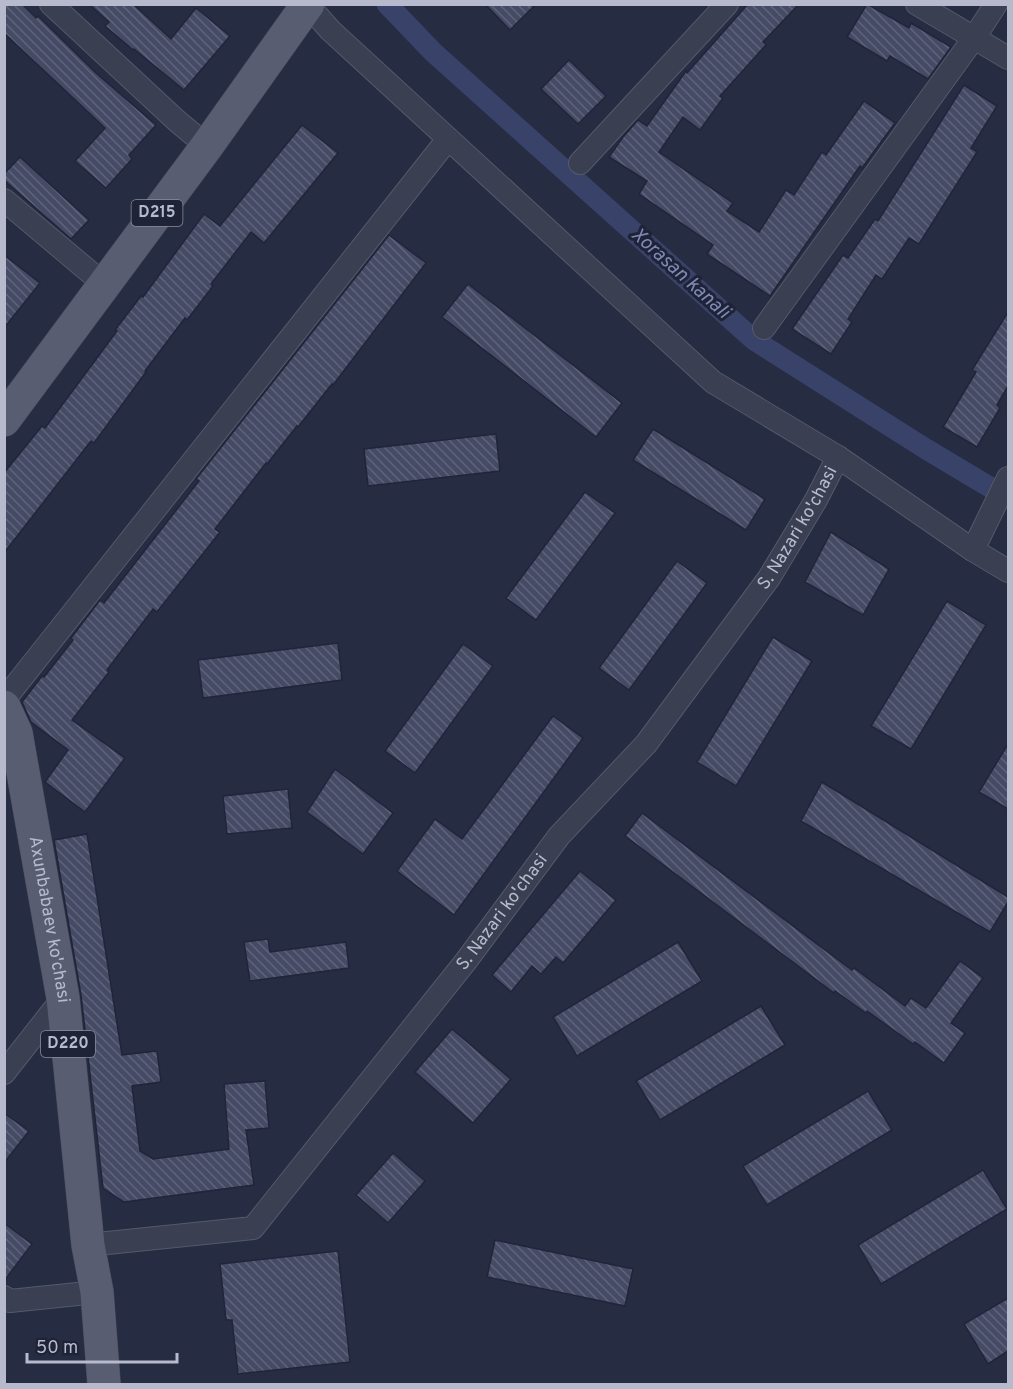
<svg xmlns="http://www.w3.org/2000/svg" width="1013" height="1389" font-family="Overpass,sans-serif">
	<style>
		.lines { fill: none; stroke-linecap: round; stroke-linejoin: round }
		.canal { stroke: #394369; stroke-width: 21 }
		.building { fill: url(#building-back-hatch); stroke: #212539; stroke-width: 1.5 }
		.minor-casing { stroke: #55596c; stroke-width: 24 }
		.primary-casing { stroke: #44475b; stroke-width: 34 }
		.minor { stroke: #3a3f51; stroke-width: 22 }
		.primary { stroke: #585d71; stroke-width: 33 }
		.labels { text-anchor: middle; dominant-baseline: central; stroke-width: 6; stroke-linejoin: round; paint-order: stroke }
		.shield { fill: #1f2337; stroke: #898d9f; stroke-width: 1.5 }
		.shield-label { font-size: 16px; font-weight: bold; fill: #b7bacc }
		.street-label { font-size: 18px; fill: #b7bacc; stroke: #1f2337 }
		.water-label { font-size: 20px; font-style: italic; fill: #7e89b3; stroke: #1f2337 }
	</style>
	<defs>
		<pattern id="building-back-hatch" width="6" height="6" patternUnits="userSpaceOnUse" patternTransform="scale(1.5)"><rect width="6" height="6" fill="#454b64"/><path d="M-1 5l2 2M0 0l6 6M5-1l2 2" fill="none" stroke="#5e6379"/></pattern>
	</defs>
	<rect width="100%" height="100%" fill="#262c42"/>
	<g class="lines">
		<polyline class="canal" points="387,4 433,52 754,340 926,449 1008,498"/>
	</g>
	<g class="building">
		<polygon points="4,4 22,4 36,18 38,16 96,73 156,125 129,155 132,159 106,188 75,161 105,128 4,33"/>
		<polygon points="89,4 133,4 171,39 196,8 230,36 184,90 134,49 133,50 105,26 109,22"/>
		<polygon points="485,4 536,4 510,30"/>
		<polygon points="748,4 799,4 763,42 766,45 720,96 723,98 700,130 683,117 659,152 733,203 727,211 759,232 786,190 794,195 822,152 826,155 864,101 895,123 862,168 860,166 770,296 707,254 713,245 639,194 647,181 609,157 623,137 638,120 647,126 686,71 687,73"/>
		<polygon points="867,4 909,28 911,23 951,47 928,79 890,56 887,61 847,37"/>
		<polygon points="569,60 606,96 578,124 541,89"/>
		<polygon points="964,85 997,106 971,148 977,152 919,244 909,238 882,279 876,275 848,319 852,322 831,354 792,329 843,255 848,258 875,219 878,221"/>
		<polygon points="302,125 338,153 264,243 251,232 211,284 213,286 187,320 185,318 145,371 146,372 94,443 91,441 4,553 4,473 42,426 45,428 117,331 115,330 141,296 143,297 204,214 220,226"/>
		<polygon points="20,157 89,220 71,239 4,180 4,174"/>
		<polygon points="389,235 426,263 333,385 332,384 298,427 297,426 267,464 266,463 215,529 220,532 157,612 153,609 107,670 109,672 72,720 125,758 85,812 45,782 68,750 31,722 22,702 42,676 44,677 73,640 71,638 100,600 104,603 149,545 199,481 196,479"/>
		<polygon points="4,255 40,283 4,328"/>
		<polygon points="468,284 622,403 596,437 442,317"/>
		<polygon points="1008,312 1008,386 997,405 1000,408 977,447 943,427 976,372 972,370"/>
		<polygon points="653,429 765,499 746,530 633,460"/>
		<polygon points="496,434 500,471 368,486 364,449"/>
		<polygon points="585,492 615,513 536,620 506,598"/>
		<polygon points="831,532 889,569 863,615 805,582"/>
		<polygon points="677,561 707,583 629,690 599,668"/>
		<polygon points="947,601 986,625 911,749 871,726"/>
		<polygon points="773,637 812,661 736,786 697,762"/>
		<polygon points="338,643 342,680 203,698 198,660"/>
		<polygon points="463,644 493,666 415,773 385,751"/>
		<polygon points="553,716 583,738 454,915 397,871 435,819 462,839"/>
		<polygon points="1008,744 1008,809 979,792"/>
		<polygon points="335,769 393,813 363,854 307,812"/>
		<polygon points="822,782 1008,897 1008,902 990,932 801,821"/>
		<polygon points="288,789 292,828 227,834 223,796"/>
		<polygon points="642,813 852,970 854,968 905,1006 911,998 926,1008 960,961 983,978 951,1023 965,1033 944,1063 915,1042 913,1044 867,1011 866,1013 835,991 834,993 625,836"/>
		<polygon points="87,834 122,1055 157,1051 161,1082 132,1086 140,1151 153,1159 229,1149 224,1084 265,1081 269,1128 246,1130 254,1185 124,1202 103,1188 81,995 54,840"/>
		<polygon points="580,871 616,900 563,963 556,957 541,974 532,966 511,992 492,975"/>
		<polygon points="268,939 270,952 346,942 349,968 250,981 244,942"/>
		<polygon points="678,942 702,981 577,1056 553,1017"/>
		<polygon points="761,1006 785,1045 660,1120 636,1081"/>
		<polygon points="452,1029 511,1079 473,1123 415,1072"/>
		<polygon points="868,1091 892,1130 767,1205 743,1166"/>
		<polygon points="4,1113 29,1131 4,1163"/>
		<polygon points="393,1153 425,1181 388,1223 356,1195"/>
		<polygon points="983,1170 1007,1209 881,1284 858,1245"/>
		<polygon points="4,1223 32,1244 4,1281"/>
		<polygon points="495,1240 633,1269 625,1306 487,1277"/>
		<polygon points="338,1251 350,1362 238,1374 232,1320 226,1320 220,1264"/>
		<polygon points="1008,1298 1008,1351 988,1364 964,1324"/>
	</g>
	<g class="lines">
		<defs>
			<g id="minor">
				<polyline points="51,4 177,121 207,146"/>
				<polyline points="917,4 1008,58"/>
				<polyline points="308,5 330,30 713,382 838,457 973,550 1008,571"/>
				<polyline points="580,163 727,4"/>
				<polyline points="4,200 104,284"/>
				<polyline points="764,328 974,38 996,4"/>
				<polyline points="973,550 1008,478"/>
				<polyline points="4,700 448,139"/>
				<polyline points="4,1073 63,998"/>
				<path id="s1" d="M88,1245l165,-17 213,-267 93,-125 87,-92 123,-166 47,-78 22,-43"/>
				<polyline points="4,1297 10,1301 97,1292"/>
			</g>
			<g id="primary">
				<polyline points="4,420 207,146 308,4"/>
				<path id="s2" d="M4,707l12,26 47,265 25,247 9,47 7,92"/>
			</g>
		</defs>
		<use href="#minor" class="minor-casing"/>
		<use href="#primary" class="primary-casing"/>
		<use href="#minor" class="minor"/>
		<use href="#primary" class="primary"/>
	</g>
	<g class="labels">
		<g class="shield">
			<rect x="131.5" y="200" width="51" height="26" rx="4.5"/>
			<rect x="41" y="1031" width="54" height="26" rx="4.5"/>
		</g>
		<g class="shield-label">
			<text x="157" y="213">D215</text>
			<text x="68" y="1044">D220</text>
		</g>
		<g class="street-label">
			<text stroke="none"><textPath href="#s1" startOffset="1054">S. Nazari ko'chasi</textPath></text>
			<text stroke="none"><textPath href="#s1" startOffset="568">S. Nazari ko'chasi</textPath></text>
			<text stroke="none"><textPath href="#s2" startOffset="218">Axunbabaev ko'chasi</textPath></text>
		</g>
		<g class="water-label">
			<text transform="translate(680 274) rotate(42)">Xorasan kanali</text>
		</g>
	</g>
	<rect width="1013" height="1389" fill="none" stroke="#b7bacc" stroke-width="12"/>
	<path d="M27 1353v9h150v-9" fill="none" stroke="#b7bacc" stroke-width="3"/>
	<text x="36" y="1353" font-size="18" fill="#b7bacc" stroke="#1f2337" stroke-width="4.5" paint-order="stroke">50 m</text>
</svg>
